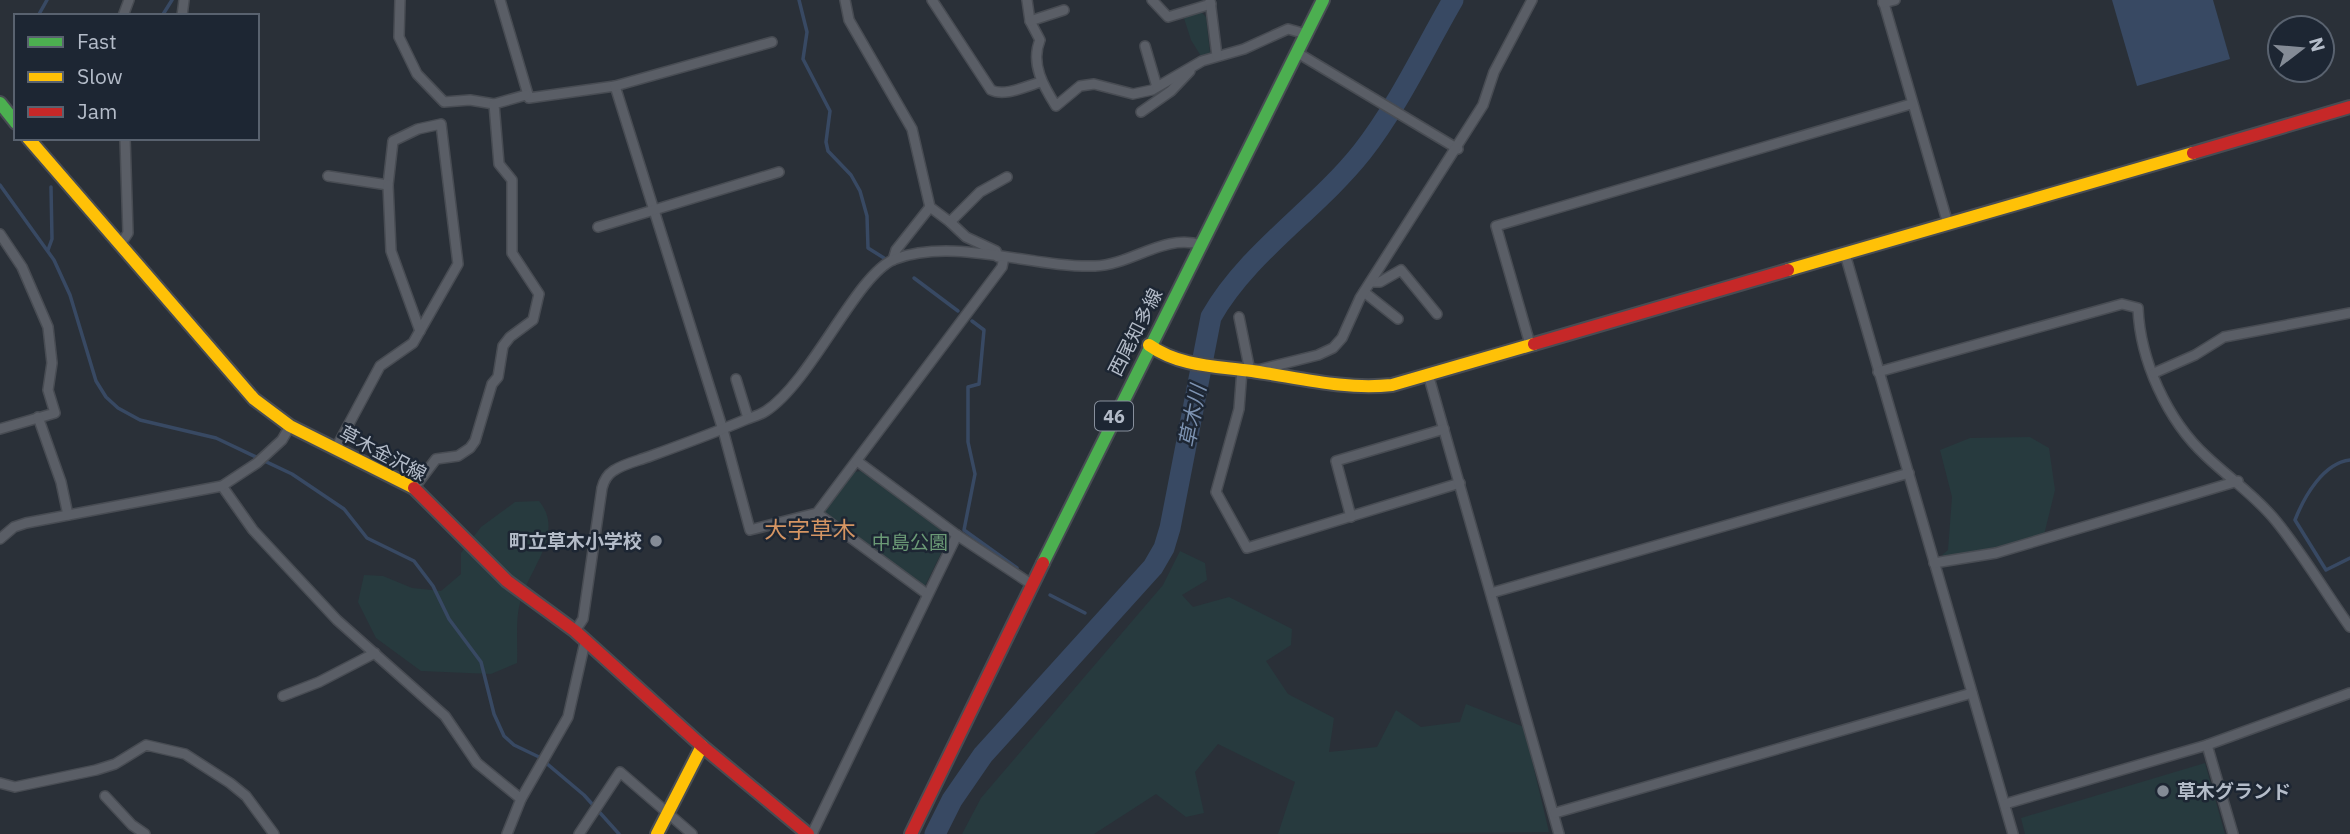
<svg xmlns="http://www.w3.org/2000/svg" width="2350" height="834" font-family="'IBM Plex Sans','Noto Sans JP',sans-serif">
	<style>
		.green { fill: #273a3e }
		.water { fill: #384963 }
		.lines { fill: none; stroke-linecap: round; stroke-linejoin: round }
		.stream { stroke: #384963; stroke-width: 3.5 }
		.river { stroke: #384963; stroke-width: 21 }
		.street-casing { stroke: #484c53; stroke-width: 12 }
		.fast-casing { stroke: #484c53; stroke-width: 16 }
		.slow-casing { stroke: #484c53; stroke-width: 16 }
		.jam-casing { stroke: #484c53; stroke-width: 16 }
		.street { stroke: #5a5e66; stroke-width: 9 }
		.fast { stroke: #4caf50; stroke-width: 12 }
		.slow { stroke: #ffc107; stroke-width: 12 }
		.jam { stroke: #c62828; stroke-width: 12 }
		.poi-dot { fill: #848b96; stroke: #1d2633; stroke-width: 2.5 }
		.labels { text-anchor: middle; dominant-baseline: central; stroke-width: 5; stroke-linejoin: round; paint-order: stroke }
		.shield { fill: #1d2633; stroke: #878f9c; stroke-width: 2 }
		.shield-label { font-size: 18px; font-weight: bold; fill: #b4bcc9 }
		.street-label { font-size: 19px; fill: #b4bcc9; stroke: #1d2633 }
		.poi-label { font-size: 19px; font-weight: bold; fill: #b4bcc9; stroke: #1d2633; text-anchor: end }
		.park-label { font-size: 19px; fill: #6b9a76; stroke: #1d2633 }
		.water-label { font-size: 21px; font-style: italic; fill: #7c92b1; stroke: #1d2633 }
		.quarter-label { font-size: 23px; fill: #d59563; stroke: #1d2633 }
	</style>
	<rect width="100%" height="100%" fill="#2a3038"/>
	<g class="green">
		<polygon points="1201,12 1206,17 1210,53 1201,56 1191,40 1184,18"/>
		<polygon points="2030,437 2049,448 2055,490 2044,535 1997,550 1948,558 1942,555 1948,550 1952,497 1940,450 1970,438"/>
		<polygon points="861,471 946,533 948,539 924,588 823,514 854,472"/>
		<path d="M539,501c27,32 -11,69 -19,102 -5,18 -2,41 -3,60l-26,11 -70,-3 -45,-33 -18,-36 6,-27 19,1 29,12 29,3 20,-17v-21l20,-26 34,-25z"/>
		<polygon points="1180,551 1205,563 1207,580 1182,595 1193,607 1229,597 1292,629 1291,645 1266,661 1288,694 1334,718 1329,752 1377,747 1396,710 1421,727 1460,722 1466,704 1524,727 1549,832 1278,834 1295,782 1218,744 1195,772 1204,813 1186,817 1156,794 1094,834 962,834 981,798 1163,585"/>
		<polygon points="2205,763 2225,834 2025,834 2021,818"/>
	</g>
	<polygon class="water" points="2112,0 2213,0 2230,59 2137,86"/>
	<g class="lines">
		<g class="stream">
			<polyline points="799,0 807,32 803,59 830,111 826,142 828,151 851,175 860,191 867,216 868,248 884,258"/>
			<polyline points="38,16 47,0"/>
			<polyline points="162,16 172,0"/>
			<polyline points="0,185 54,260 70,295 96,381 106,397 118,408 140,420 216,438 292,474 344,509 367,538 414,561 433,586 449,619 481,662 494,714 504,736 514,745 539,757 584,795 619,834"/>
			<polyline points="48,250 52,239 51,187"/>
			<polyline points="914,278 958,311"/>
			<polyline points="972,321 984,330 979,384 968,387 968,442 975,474 964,530 1017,568"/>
			<path d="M2350,460c-27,3 -46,37 -55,60l31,50 24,-12"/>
			<polyline points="1050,595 1085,613"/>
		</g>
		<path class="river" d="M935,834l17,-34 31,-45 170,-188 11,-19 6,-20 41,-211c37,-65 105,-107 151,-165 36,-46 62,-102 91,-152"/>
		<defs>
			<g id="street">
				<polyline points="400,0 399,37 417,74 444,102 470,100 494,104"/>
				<polyline points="500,0 529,98 615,86 723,430 750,530 817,513 1002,267 1004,257"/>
				<polyline points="845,0 849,20 912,129 930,207 950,222 980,192 1007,177"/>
				<path d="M932,0l59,90c14,7 35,-4 50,-8"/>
				<path d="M1027,0l3,21 10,19c-10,24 4,47 16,66l24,-20 14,-2 39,10 19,-4 50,-29 42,-12 44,-20 18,5"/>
				<polyline points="1152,0 1168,17 1211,4"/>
				<polyline points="1210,0 1217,56"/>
				<polyline points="1883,0 1948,224"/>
				<polyline points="1883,3 1895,0"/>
				<polyline points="123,16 129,0"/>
				<polyline points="182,16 184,0"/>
				<polyline points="1030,21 1064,10"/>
				<polyline points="1145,46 1157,87"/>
				<polyline points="1296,52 1458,149"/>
				<polyline points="615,86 772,42"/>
				<polyline points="1141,112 1171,91 1190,71"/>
				<polyline points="328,176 388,185 393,141 418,129 441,124 458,264 413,343 380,366 336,448"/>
				<polyline points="388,185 391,251 420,331"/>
				<polyline points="950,222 966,237 996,251 998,257"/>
				<polyline points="598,227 779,172"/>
				<polyline points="0,234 22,267 48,327 52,363 48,390 55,413 0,429"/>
				<polyline points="120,245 128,233 125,138"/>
				<polyline points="1845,254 2013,834"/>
				<polyline points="893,260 896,250 930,207"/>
				<polyline points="1371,282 1380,282 1401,270 1437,314"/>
				<polyline points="1364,292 1398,319"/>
				<polyline points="1239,317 1250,371"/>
				<polyline points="1530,344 1496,226 1911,104"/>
				<polyline points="1242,370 1239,409 1216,492 1247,548 1460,483"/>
				<polyline points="1254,371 1318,355 1333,348 1342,338 1360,298 1483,105 1494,72 1532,0"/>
				<path d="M1878,372l244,-68 16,4c2,52 29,112 68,148 23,22 50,40 70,65 27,33 49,71 74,106"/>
				<polyline points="2154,373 2195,355 2224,337 2350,313"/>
				<polyline points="1428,374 1559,834"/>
				<polyline points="736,379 748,418"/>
				<polyline points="38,417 61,482 68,515"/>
				<polyline points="857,461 957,535 1031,584"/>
				<polyline points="222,486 253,530 337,620 445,716 477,763 521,799"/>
				<polyline points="414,488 436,459 458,456 470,448 475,441 492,384 498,377 503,346 510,337 533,320 539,294 512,253 512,180 499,164 494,104 526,95"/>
				<polyline points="817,513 927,594"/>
				<polyline points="1351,517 1336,461 1444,429"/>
				<polyline points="0,539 14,527 26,523 222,486 257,463 282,440 290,426"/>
				<polyline points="1934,563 1996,553 2238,481"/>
				<polyline points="1491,593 1909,473"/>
				<path d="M575,631l8,-12 19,-131c2,-8 5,-13 11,-17 10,-7 24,-10 35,-14 33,-12 66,-24 99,-38 6,-2 13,-4 19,-8 46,-30 91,-138 129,-152 60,-22 138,9 200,7 36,-1 70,-33 106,-21"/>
				<polyline points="283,696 319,682 375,653"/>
				<polyline points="2207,745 2233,834"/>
				<polyline points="0,783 15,787 96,770 115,764 146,745 185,754 230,783 246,796 274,834"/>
				<polyline points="105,796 132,825 145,834"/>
				<polyline points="2005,804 2207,745 2350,693"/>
				<polyline points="1555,813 1972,693"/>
				<polyline points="507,834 521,799 568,717 585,642"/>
				<polyline points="579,834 620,772 692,834"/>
				<polyline points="812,834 957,535"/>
			</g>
			<g id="fast">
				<polyline points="0,103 16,123"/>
				<polyline points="1043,563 1323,0"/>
			</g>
			<g id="slow">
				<polyline points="28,138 254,399 290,426 414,488"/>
				<polyline points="1788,270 2193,153"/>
				<path d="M1149,345c31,22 67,21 103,26 48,7 92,19 140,14l142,-41"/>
				<polyline points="657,834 702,746"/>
			</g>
			<g id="jam">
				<polyline points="2193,153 2350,107"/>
				<polyline points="1534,344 1788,270"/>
				<polyline points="414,488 507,581 575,631 702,746 808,834"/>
				<polyline points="911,834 1043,563"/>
			</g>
		</defs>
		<use href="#street" class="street-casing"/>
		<use href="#fast" class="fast-casing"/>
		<use href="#slow" class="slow-casing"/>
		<use href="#jam" class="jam-casing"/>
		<use href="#street" class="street"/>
		<use href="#fast" class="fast"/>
		<use href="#slow" class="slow"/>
		<use href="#jam" class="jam"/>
	</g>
	<g class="poi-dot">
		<circle cx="656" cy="541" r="7"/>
		<circle cx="2163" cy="791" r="7"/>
	</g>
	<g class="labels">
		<rect class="shield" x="1095" y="401.5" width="38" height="29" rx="5"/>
		<g class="shield-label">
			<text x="1114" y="416">46</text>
		</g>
		<g class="street-label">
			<text transform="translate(1135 332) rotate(-63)">西尾知多線</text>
			<text transform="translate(383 453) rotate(28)">草木金沢線</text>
		</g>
		<g class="poi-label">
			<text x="642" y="541">町立草木小学校</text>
			<text x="2177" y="791" text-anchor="start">草木グランド</text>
		</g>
		<g class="park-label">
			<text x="910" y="542">中島公園</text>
		</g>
		<g class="water-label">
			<text transform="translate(1192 416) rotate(-79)">草木川</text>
		</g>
		<g class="quarter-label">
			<text x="810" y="529">大字草木</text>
		</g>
	</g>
	<rect x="14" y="14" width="245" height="126" fill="#1d2633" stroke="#59626f" stroke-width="2"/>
	<rect x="28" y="37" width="35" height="10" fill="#4caf50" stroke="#59626f" stroke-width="2"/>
	<text x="77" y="49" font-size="21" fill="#b4bcc9">Fast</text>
	<rect x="28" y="72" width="35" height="10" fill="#ffc107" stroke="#59626f" stroke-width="2"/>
	<text x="77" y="84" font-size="21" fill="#b4bcc9">Slow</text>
	<rect x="28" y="107" width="35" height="10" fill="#c62828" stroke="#59626f" stroke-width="2"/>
	<text x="77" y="119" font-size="21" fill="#b4bcc9">Jam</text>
	<g transform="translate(2301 49) rotate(74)"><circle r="33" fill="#1d2633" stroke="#59626f" stroke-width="2"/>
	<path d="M0-5L12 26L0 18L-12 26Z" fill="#848b96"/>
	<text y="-10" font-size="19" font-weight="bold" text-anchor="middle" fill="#b4bcc9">N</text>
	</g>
</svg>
